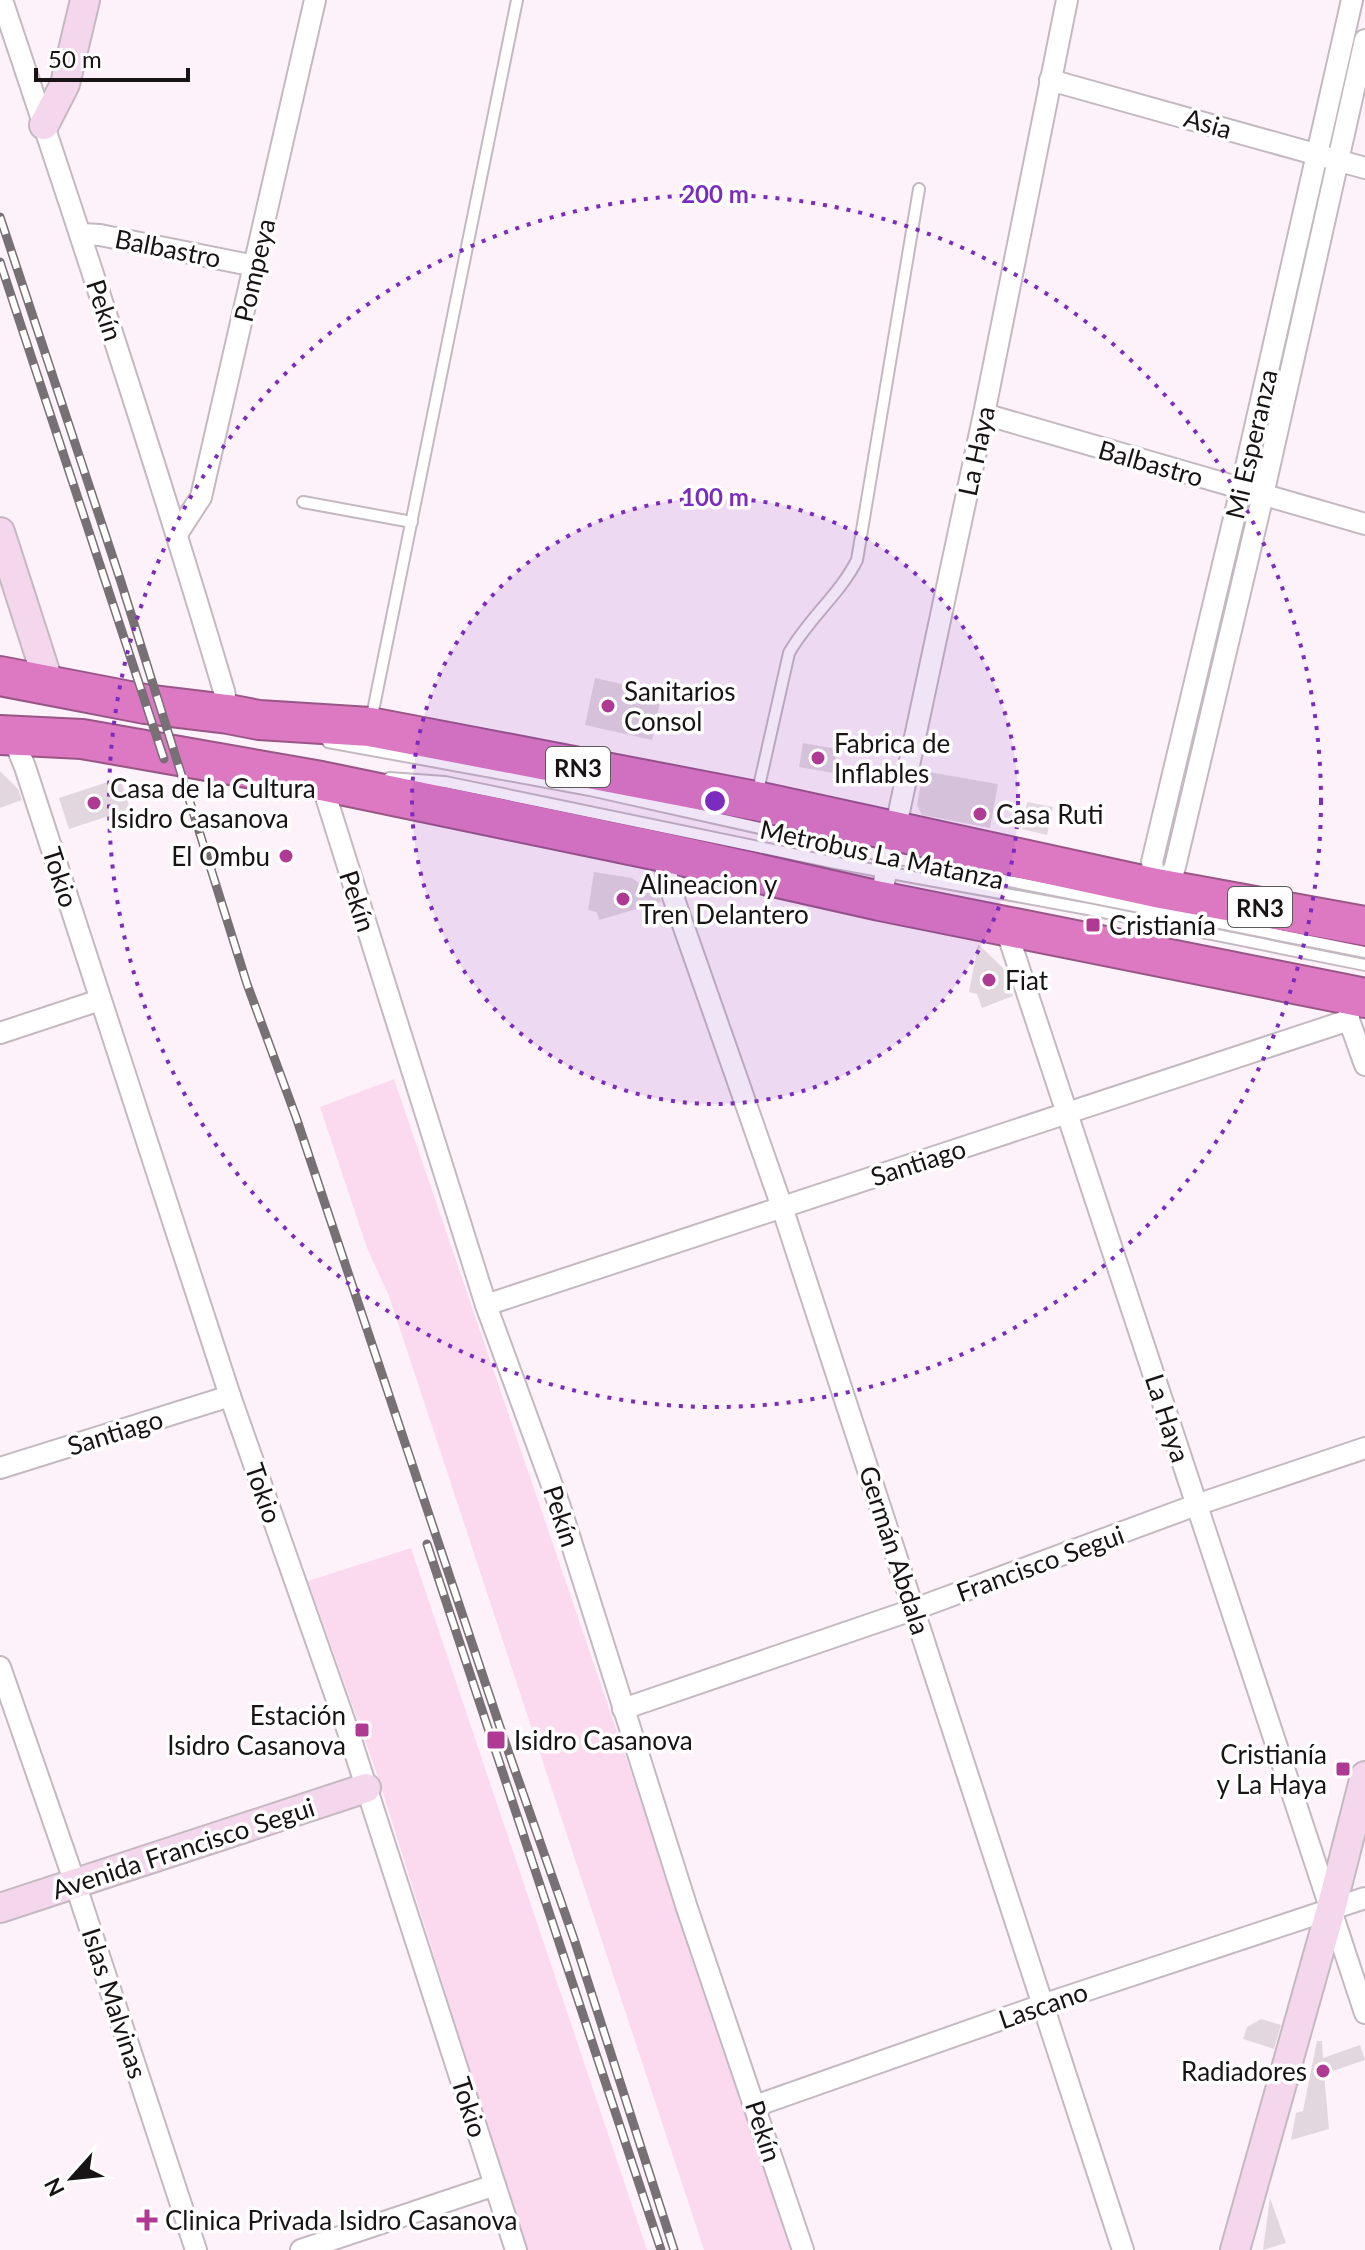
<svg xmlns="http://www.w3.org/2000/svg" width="1365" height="2250" font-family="Lato,sans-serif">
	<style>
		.green { fill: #fbdaf0 }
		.building { fill: #e3d7df }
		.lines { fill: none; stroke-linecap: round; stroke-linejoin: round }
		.lane-casing { stroke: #c5b9c1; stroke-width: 14 }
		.street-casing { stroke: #c5b9c1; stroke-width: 24 }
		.secondary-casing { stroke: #c5b9c1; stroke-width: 32 }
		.highway-casing { stroke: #985686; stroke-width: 42 }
		.lane { stroke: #fff; stroke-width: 10 }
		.street { stroke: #fff; stroke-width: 20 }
		.secondary { stroke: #f5d7ed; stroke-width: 28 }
		.highway { stroke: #dd79c2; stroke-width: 38 }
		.rail-casing { stroke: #777074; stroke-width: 9 }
		.rail { stroke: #fff; stroke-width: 6; stroke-dasharray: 18; stroke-linecap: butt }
		.ring { fill: none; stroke: #7b2cbf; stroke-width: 4; stroke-dasharray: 4 8 }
		.poi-dot { fill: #ae3a93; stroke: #fff; stroke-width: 3 }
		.labels { text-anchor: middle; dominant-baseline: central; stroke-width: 7; stroke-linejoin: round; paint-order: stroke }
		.shield { fill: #fff; stroke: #5d5a5c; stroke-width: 2 }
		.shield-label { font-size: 24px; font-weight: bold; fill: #181416 }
		.street-label { font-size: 26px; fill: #181416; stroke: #fff }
		.poi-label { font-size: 26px; fill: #181416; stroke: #fff; text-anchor: start }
		.centre { fill: #7b2cbf; stroke: #fff; stroke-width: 4 }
		.ring-label { font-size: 24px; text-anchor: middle; font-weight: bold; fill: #7b2cbf; stroke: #fff; stroke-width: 7; stroke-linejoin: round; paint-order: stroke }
	</style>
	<rect width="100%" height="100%" fill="#fef2fa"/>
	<g class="green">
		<polygon points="394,1079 748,2115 793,2250 704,2250 389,1296 367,1248 320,1107"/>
		<polygon points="411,1548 647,2250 526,2250 378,1777 308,1581"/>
	</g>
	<g class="building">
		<polygon points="595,678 662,693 652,740 585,725"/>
		<polygon points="803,743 837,749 833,773 799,767"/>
		<polygon points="0,771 18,789 22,800 0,808"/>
		<polygon points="923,771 998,784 990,828 922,815 917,805"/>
		<polygon points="120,778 130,809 69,829 59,798"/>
		<polygon points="1027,802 1053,807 1047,835 1022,829"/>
		<polygon points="594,872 632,878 660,897 661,902 599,920 597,912 588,910"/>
		<polygon points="978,944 1003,968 1013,996 982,1008 977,994 969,992"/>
		<polygon points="1261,2019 1281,2025 1274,2049 1243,2039 1247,2027"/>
		<polygon points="1317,2041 1322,2041 1323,2058 1360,2045 1365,2060 1324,2074 1329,2129 1291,2140 1296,2113 1303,2111"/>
		<polygon points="1270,2198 1286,2243 1263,2250"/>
	</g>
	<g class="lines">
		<defs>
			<g id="lane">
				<polyline points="303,502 412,522"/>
				<polyline points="371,721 517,0"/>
				<polyline points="328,742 590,790 889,857 1365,952"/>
				<polyline points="389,778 445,782 836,863 1093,910 1365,965"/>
				<path d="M757,795l32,-142c19,-34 51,-59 68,-93l62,-371"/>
			</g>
			<g id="street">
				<path d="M2,0c77,230 153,459 222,691l4,23"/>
				<polyline points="1050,80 1365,168"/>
				<polyline points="81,234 100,235 255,266"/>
				<polyline points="984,414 1365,524"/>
				<polyline points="177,534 201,497 315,0"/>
				<polyline points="12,735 25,767 230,1396 350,1737 516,2250"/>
				<polyline points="321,781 486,1305 560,1507 687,1908 803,2250"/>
				<polyline points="663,852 668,882 782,1207 1123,2250"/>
				<polyline points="1156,888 1174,870 1177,858 1263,495 1365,40"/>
				<polyline points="880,901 984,414 1067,0"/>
				<polyline points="1005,926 1365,2013"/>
				<polyline points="1142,953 1156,888 1152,862 1241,489 1352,0"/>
				<polyline points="1349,1007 1349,1020 1365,1065"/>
				<polyline points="0,1033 100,1000"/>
				<polyline points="486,1305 1349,1020"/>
				<polyline points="0,1468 230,1396"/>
				<polyline points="0,1667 75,1883 196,2250"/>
				<polyline points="623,1709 915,1609 1196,1505 1365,1448"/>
				<polyline points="755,2106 1042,2005 1365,1898"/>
				<polyline points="301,2250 495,2185"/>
			</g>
			<g id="secondary">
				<polyline points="44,125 65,84 85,0"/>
				<polyline points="0,532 50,687"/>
				<polyline points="0,1908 366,1788"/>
				<polyline points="1235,2250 1331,1909 1365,1776"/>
			</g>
			<g id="highway">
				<polyline points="0,676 145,704 228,714 259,720 370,727 756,801 1156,888 1365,926"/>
				<polyline points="0,735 82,739 321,781 663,852 880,901 1365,998"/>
			</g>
		</defs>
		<use href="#lane" class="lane-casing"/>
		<use href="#street" class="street-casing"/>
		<use href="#secondary" class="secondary-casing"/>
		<use href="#highway" class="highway-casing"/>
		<use href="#lane" class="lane"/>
		<use href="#street" class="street"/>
		<use href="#secondary" class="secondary"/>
		<use href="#highway" class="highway"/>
		<defs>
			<g id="rail">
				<polyline points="0,217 121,582 247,984 296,1117 504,1739 575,1942 674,2250"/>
				<polyline points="0,262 164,759"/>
				<polyline points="427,1544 661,2250"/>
			</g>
		</defs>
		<use href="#rail" class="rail-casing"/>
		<use href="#rail" class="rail"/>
	</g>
	<circle cx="715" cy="801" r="303" fill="#7b2cbf" fill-opacity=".12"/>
	<g class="ring">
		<circle cx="715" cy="801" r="303"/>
		<circle cx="715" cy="801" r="606"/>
	</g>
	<g class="poi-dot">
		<circle cx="608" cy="706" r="8"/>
		<circle cx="818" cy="758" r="8"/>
		<circle cx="94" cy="803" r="8"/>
		<circle cx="980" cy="814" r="8"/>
		<circle cx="286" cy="856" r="8"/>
		<circle cx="623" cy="899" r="8"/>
		<rect x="1085" y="917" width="16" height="16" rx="4"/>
		<circle cx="989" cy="980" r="8"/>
		<rect x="354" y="1722" width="16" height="16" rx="4"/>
		<rect x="486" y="1730" width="20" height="20" rx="4"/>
		<rect x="1335" y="1761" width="16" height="16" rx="4"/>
		<circle cx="1323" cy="2071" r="8"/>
		<path d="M143 2208h8v8h8v8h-8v8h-8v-8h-8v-8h8z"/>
	</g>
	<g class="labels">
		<g class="shield">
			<rect x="546" y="747" width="64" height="40" rx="6"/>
			<rect x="1228" y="887" width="64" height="40" rx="6"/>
		</g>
		<g class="shield-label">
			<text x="578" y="767">RN3</text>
			<text x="1260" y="907">RN3</text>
		</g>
		<g class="street-label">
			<text transform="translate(1208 123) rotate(16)">Asia</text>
			<text transform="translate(168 248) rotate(11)">Balbastro</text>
			<text transform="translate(254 270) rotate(-77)">Pompeya</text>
			<text transform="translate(105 310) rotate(72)">Pekín</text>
			<text transform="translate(1251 444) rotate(-77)">Mi Esperanza</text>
			<text transform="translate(976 451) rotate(-78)">La Haya</text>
			<text transform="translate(1151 463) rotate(16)">Balbastro</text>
			<text transform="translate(882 854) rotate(12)">Metrobus La Matanza</text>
			<text transform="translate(61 877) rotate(72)">Tokio</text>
			<text transform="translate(358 901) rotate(72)">Pekín</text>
			<text transform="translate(918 1162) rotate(-18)">Santiago</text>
			<text transform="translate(1168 1418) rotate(72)">La Haya</text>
			<text transform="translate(115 1432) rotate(-17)">Santiago</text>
			<text transform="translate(264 1493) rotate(71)">Tokio</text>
			<text transform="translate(562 1516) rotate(72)">Pekín</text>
			<text transform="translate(895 1550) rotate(72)">Germán Abdala</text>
			<text transform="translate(1040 1563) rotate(-20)">Francisco Segui</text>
			<text transform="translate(183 1848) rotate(-18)">Avenida Francisco Segui</text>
			<text transform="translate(115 2003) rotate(72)">Islas Malvinas</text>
			<text transform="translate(1043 2005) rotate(-19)">Lascano</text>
			<text transform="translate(470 2107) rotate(72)">Tokio</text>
			<text transform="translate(764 2131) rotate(72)">Pekín</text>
		</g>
		<g class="poi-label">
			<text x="624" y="691">Sanitarios<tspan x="624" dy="30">Consol</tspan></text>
			<text x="834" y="743">Fabrica de<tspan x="834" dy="30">Inflables</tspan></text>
			<text x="110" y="788">Casa de la Cultura<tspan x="110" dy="30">Isidro Casanova</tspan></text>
			<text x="996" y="814">Casa Ruti</text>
			<text x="270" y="856" text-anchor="end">El Ombu</text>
			<text x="639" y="884">Alineacion y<tspan x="639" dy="30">Tren Delantero</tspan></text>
			<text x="1109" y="925">Cristianía</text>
			<text x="1005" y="980">Fiat</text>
			<text x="346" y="1715" text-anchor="end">Estación<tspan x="346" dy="30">Isidro Casanova</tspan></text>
			<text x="514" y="1740">Isidro Casanova</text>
			<text x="1327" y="1754" text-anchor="end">Cristianía<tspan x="1327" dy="30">y La Haya</tspan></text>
			<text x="1307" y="2071" text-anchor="end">Radiadores</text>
			<text x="165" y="2220">Clinica Privada Isidro Casanova</text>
		</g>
	</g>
	<circle cx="715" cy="801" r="12" class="centre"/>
	<g class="ring-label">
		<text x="715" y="203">200 m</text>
		<text x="715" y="506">100 m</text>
	</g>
	<g transform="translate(72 2178) rotate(243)" stroke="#ffffff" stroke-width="6" paint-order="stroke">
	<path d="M0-6L14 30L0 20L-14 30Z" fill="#181416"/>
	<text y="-12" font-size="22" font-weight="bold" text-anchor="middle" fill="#181416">N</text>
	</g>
	<path d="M36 68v12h152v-12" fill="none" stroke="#181416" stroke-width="4"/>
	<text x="48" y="68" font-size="24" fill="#181416" stroke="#ffffff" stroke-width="6" paint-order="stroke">50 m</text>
</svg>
